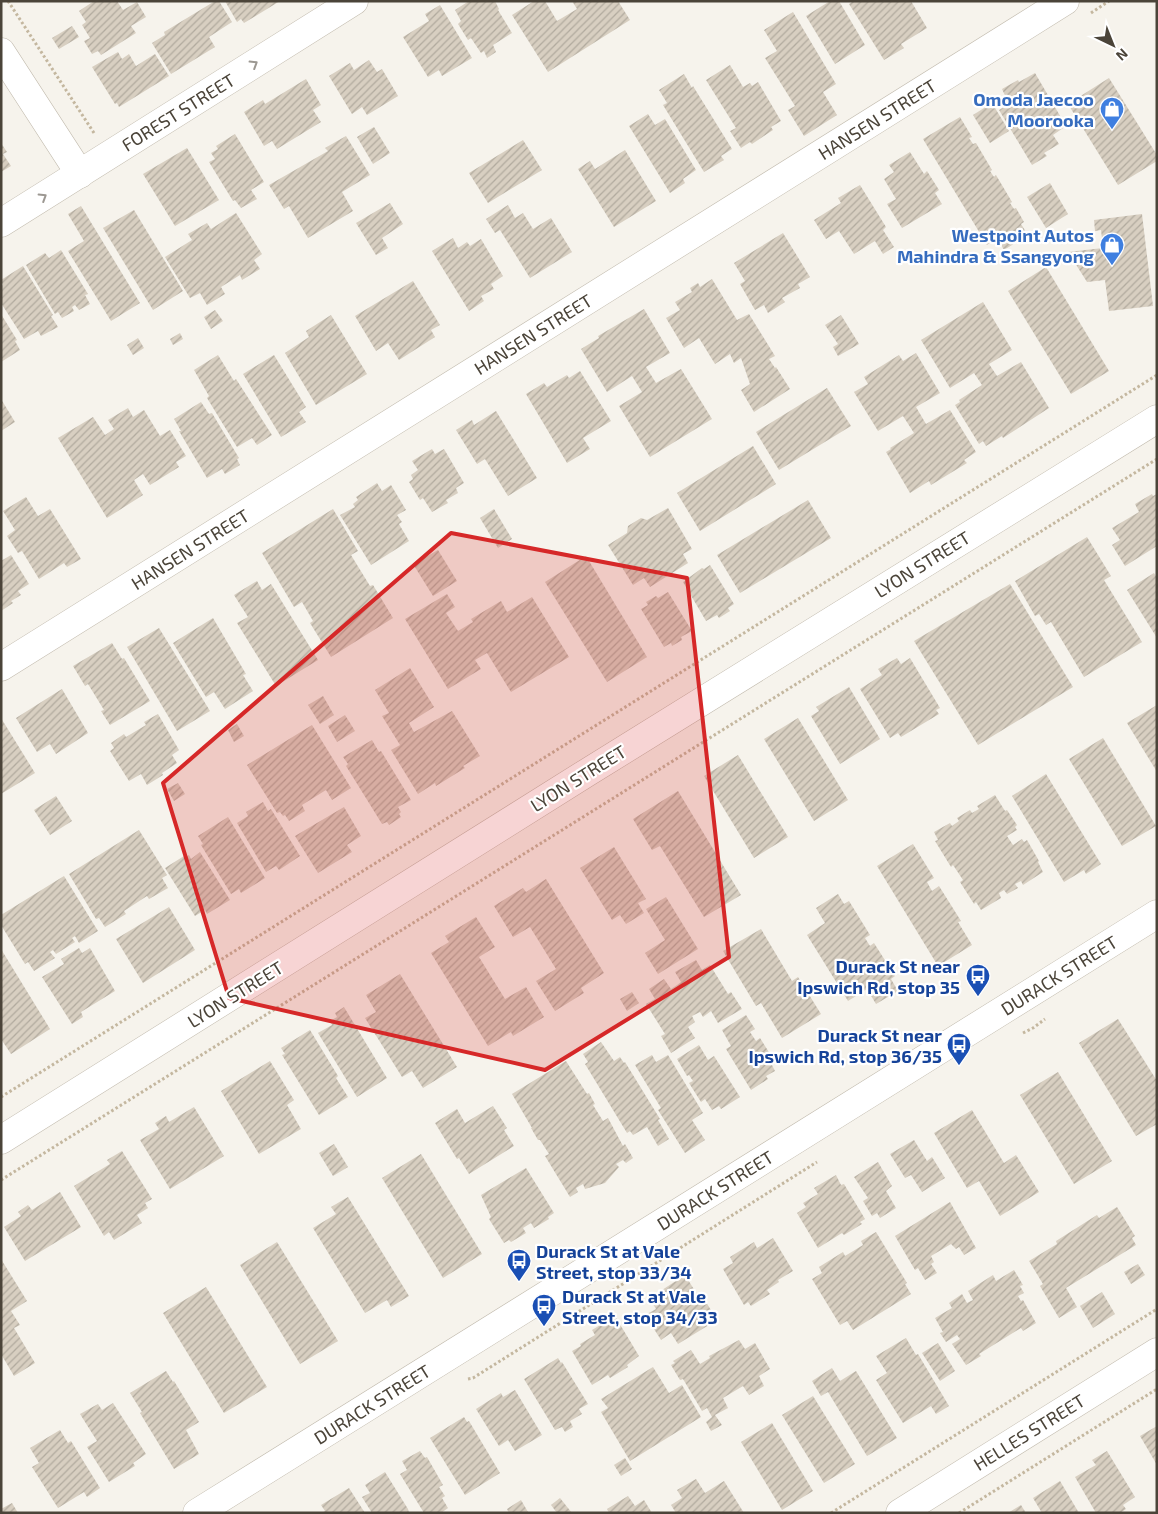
<svg xmlns="http://www.w3.org/2000/svg" width="1158" height="1514" font-family="'Exo 2',sans-serif">
	<style>
		.building { fill: url(#building-hatch) }
		.lines { fill: none; stroke-linecap: round; stroke-linejoin: round }
		.minor-casing { stroke: #c2bbae; stroke-width: 29 }
		.path { stroke: #c4b79f; stroke-width: 3; stroke-dasharray: 2.5 2.5; stroke-linecap: butt }
		.minor { stroke: #fff; stroke-width: 28 }
		.oneway { stroke: #9c9892 }
		.marked { fill: #d62828; fill-opacity: 0.2; stroke: #d62828; stroke-width: 4; stroke-linejoin: round }
		.labels { text-anchor: middle; dominant-baseline: central; stroke-width: 4.5; stroke-linejoin: round; paint-order: stroke }
		.shop-label { font-size: 18px; font-weight: bold; fill: #366cbe; stroke: #fff; text-anchor: end }
		.street-label { font-size: 18px; fill: #4b4439; stroke: #fff }
		.transit-label { font-size: 18px; font-weight: bold; fill: #164399; stroke: #fff; text-anchor: end }
	</style>
	<defs>
		<pattern id="building-hatch" width="6" height="6" patternUnits="userSpaceOnUse" patternTransform="scale(1.25)"><rect width="6" height="6" fill="#d8cfc1"/><path d="M-1 1l2-2M0 6l6-6M5 7l2-2" fill="none" stroke="#b1aa9e"/></pattern>
	</defs>
	<rect width="100%" height="100%" fill="#f6f3ec"/>
	<g class="building">
		<polygon points="94,1 117,1 123,10 137,2 146,17 131,26 136,33 101,55 98,51 92,54 84,41 90,38 82,25 86,22 79,11"/>
		<polygon points="215,1 219,1 232,22 209,37 215,47 171,74 152,43 165,35 164,32"/>
		<polygon points="225,1 280,1 244,23 241,19 237,22"/>
		<polygon points="469,1 495,1 499,9 498,10 512,33 493,45 496,52 487,58 484,51 481,53 471,38 468,40 458,24 461,21 455,10"/>
		<polygon points="534,1 545,1 557,21 577,9 572,1 618,1 630,20 548,72 512,15"/>
		<polygon points="830,1 839,1 865,45 835,64 806,16"/>
		<polygon points="853,1 911,1 927,28 901,44 904,48 884,60 849,4"/>
		<polygon points="440,5 472,58 442,76 439,70 428,77 403,37 429,21 425,14"/>
		<polygon points="793,12 836,84 823,92 837,115 804,136 788,110 795,106 765,58 777,51 764,30"/>
		<polygon points="72,26 79,37 59,49 52,38"/>
		<polygon points="118,52 122,59 129,54 136,66 155,54 169,76 119,107 117,103 115,104 92,67"/>
		<polygon points="369,60 377,72 382,69 398,96 367,115 362,107 352,114 329,76 350,63 354,70"/>
		<polygon points="730,65 743,87 750,83 752,86 758,82 781,121 771,127 773,130 752,144 750,142 741,148 730,131 736,128 706,80"/>
		<polygon points="1035,73 1066,126 1053,135 1059,144 1044,153 1047,156 1032,165 999,110 1009,104 1002,89 1018,80 1019,82"/>
		<polygon points="684,74 692,88 693,86 732,149 721,156 724,160 704,172 663,105 667,103 659,90"/>
		<polygon points="1109,78 1157,155 1157,161 1118,185 1068,104"/>
		<polygon points="306,79 321,105 313,110 321,122 277,149 272,141 264,146 244,112 263,100 265,104"/>
		<polygon points="992,103 1009,131 990,143 973,115"/>
		<polygon points="648,114 655,125 665,119 696,170 683,179 685,183 670,193 629,126"/>
		<polygon points="960,117 972,137 969,138 973,144 976,143 992,170 990,171 994,177 996,175 1012,202 1010,203 1014,209 1016,208 1024,222 1021,224 1028,235 1004,250 997,238 987,245 923,139"/>
		<polygon points="374,127 390,153 373,164 357,137"/>
		<polygon points="235,134 264,182 251,190 257,199 241,208 235,200 233,201 209,162 215,159 211,153 218,149 216,146"/>
		<polygon points="346,136 370,175 342,192 353,211 308,238 289,206 284,209 269,185 328,151 325,148"/>
		<polygon points="523,140 542,170 488,203 469,173"/>
		<polygon points="1,143 7,152 3,154 11,166 1,172"/>
		<polygon points="187,148 219,200 175,226 143,174"/>
		<polygon points="625,150 656,201 614,227 578,169 590,161 595,169"/>
		<polygon points="910,152 924,174 927,171 939,190 935,193 942,204 902,228 887,204 896,199 884,179 894,172 889,165"/>
		<polygon points="1050,183 1068,214 1046,228 1027,197"/>
		<polygon points="860,185 886,227 883,230 894,247 883,254 875,241 854,254 839,231 826,239 814,220 841,203 838,198"/>
		<polygon points="390,203 403,224 382,238 388,248 376,255 356,223"/>
		<polygon points="508,205 515,218 523,213 533,229 551,218 572,252 530,278 500,230 495,233 486,219"/>
		<polygon points="81,206 140,303 111,321 68,251 84,241 68,214"/>
		<polygon points="134,210 183,291 153,310 103,228"/>
		<polygon points="236,213 262,254 254,260 260,269 242,280 240,275 221,287 225,294 207,305 200,293 190,298 165,257 192,240 188,234 207,223 211,229"/>
		<polygon points="1142,214 1153,306 1109,311 1105,280 1087,282 1068,252 1103,248 1101,230 1095,231 1094,220"/>
		<polygon points="783,233 810,277 798,284 800,288 782,298 785,302 768,313 764,305 755,310 740,284 745,281 734,263"/>
		<polygon points="453,238 458,248 467,242 470,246 481,239 503,276 491,284 494,289 481,296 484,301 469,311 432,251"/>
		<polygon points="61,250 88,294 85,295 90,304 79,310 75,305 72,307 74,311 62,318 58,312 55,314 26,265 45,253 49,258"/>
		<polygon points="23,266 53,315 51,316 58,327 41,336 38,331 24,339 1,303 1,286 3,285 1,280"/>
		<polygon points="1046,267 1109,371 1071,394 1008,291"/>
		<polygon points="712,279 737,320 749,314 775,356 769,359 775,368 776,367 790,389 754,412 741,390 750,384 741,358 734,363 730,354 715,364 699,338 684,348 666,318 680,310 675,302 692,292 690,288 698,283 700,287"/>
		<polygon points="413,281 440,325 431,330 435,337 399,360 388,343 376,351 355,316"/>
		<polygon points="983,302 1012,350 989,364 997,376 1021,362 1049,408 1003,438 1002,436 986,446 983,441 979,444 955,405 960,402 959,400 982,385 974,373 950,388 921,340"/>
		<polygon points="644,309 670,353 646,367 656,383 681,369 712,419 650,457 619,406 642,392 632,376 607,392 581,349 599,338 598,336"/>
		<polygon points="215,310 223,321 211,329 204,317"/>
		<polygon points="1,314 17,340 15,341 20,350 1,362"/>
		<polygon points="331,315 367,374 316,405 285,353 309,337 306,331"/>
		<polygon points="841,315 859,344 838,356 833,347 838,344 825,325"/>
		<polygon points="180,333 183,339 173,345 170,339"/>
		<polygon points="138,338 144,348 133,355 127,345"/>
		<polygon points="916,353 940,393 916,407 926,424 950,410 976,452 964,460 967,463 931,485 929,481 910,493 886,452 891,449 890,448 914,433 903,416 878,431 854,392 868,384 864,377 899,355 903,361"/>
		<polygon points="218,355 234,381 236,379 272,435 257,445 252,438 237,447 207,398 209,396 194,370"/>
		<polygon points="274,355 306,407 299,412 306,422 281,437 243,374"/>
		<polygon points="580,371 611,421 583,438 590,449 567,463 526,394 544,383 547,387 567,375 569,378"/>
		<polygon points="827,388 851,426 779,470 756,432"/>
		<polygon points="1,399 15,422 1,431"/>
		<polygon points="201,402 209,414 212,413 239,458 237,459 240,465 225,474 222,469 207,478 179,431 181,431 174,419"/>
		<polygon points="128,408 133,417 144,410 160,436 170,430 186,456 176,462 179,467 150,485 143,474 134,480 143,495 107,518 58,438 93,417 105,435 114,429 108,420"/>
		<polygon points="496,411 537,478 508,496 485,459 477,464 456,430 472,420 474,425"/>
		<polygon points="753,446 776,484 700,531 677,493"/>
		<polygon points="432,449 435,454 444,449 464,483 456,488 458,493 446,500 448,503 432,512 423,498 420,500 409,482 413,479 411,475 418,470 412,461"/>
		<polygon points="377,483 382,491 391,485 406,510 397,515 402,522 399,524 409,541 371,565 340,515 355,507 353,504 358,500 356,497"/>
		<polygon points="1152,494 1153,496 1157,494 1157,546 1125,566 1112,545 1120,540 1112,528 1139,512 1135,504"/>
		<polygon points="26,497 38,516 50,509 81,559 67,567 64,563 39,579 22,551 18,553 7,536 15,530 3,511"/>
		<polygon points="808,500 831,538 740,593 717,555"/>
		<polygon points="668,508 692,549 683,554 688,563 650,587 644,578 633,585 608,545 627,533 628,526 641,518 647,520"/>
		<polygon points="333,509 358,551 351,555 370,586 373,585 393,618 331,657 310,623 313,621 302,602 294,607 262,553"/>
		<polygon points="494,509 512,539 498,548 480,518"/>
		<polygon points="1087,537 1111,576 1104,580 1142,642 1084,677 1051,622 1046,625 1039,614 1035,616 1015,581"/>
		<polygon points="438,550 457,581 433,596 413,564"/>
		<polygon points="11,555 29,584 18,591 21,595 11,601 13,603 1,611 1,561"/>
		<polygon points="586,556 647,657 607,682 545,582"/>
		<polygon points="710,565 734,604 728,608 730,611 719,618 717,615 706,621 683,582 702,568 704,569"/>
		<polygon points="1154,573 1157,578 1157,638 1127,590"/>
		<polygon points="257,581 262,590 271,584 318,660 276,686 237,623 248,617 234,595"/>
		<polygon points="1010,584 1073,687 978,745 914,641"/>
		<polygon points="668,592 692,631 681,637 682,640 672,646 671,643 664,647 641,609 648,605 646,602 656,596 658,598"/>
		<polygon points="447,594 455,607 446,613 458,631 473,622 471,619 501,601 507,612 532,597 569,657 511,692 487,653 475,660 481,669 448,689 405,619"/>
		<polygon points="213,618 246,674 243,675 253,691 225,709 214,692 206,697 173,643"/>
		<polygon points="159,628 210,711 177,731 127,647"/>
		<polygon points="112,643 122,659 124,658 150,701 110,725 101,711 104,710 88,684 85,686 73,666"/>
		<polygon points="897,658 901,664 910,658 940,708 936,710 939,714 901,737 898,733 890,738 860,689 882,675 878,669"/>
		<polygon points="410,668 434,707 409,723 414,732 452,711 480,756 463,766 465,768 436,786 435,783 418,794 391,750 400,745 382,716 389,713 375,690"/>
		<polygon points="849,687 880,739 840,764 811,716 819,711 816,707"/>
		<polygon points="62,689 88,733 56,754 50,744 37,752 16,718"/>
		<polygon points="323,696 334,715 320,724 308,705"/>
		<polygon points="1157,705 1157,772 1127,723"/>
		<polygon points="158,714 179,750 172,755 177,763 162,773 163,775 147,785 141,774 129,781 110,751 114,748 111,743 124,734 126,737 146,725 144,722"/>
		<polygon points="345,715 355,731 337,742 328,726"/>
		<polygon points="1,718 35,773 1,794"/>
		<polygon points="798,718 848,800 814,821 764,739"/>
		<polygon points="237,724 244,736 234,742 228,730"/>
		<polygon points="312,725 351,788 332,800 326,790 302,805 305,811 289,821 285,815 283,816 280,812 277,813 247,765"/>
		<polygon points="1103,738 1156,826 1122,846 1069,759"/>
		<polygon points="372,740 379,752 381,751 411,800 398,807 401,812 399,814 401,817 389,825 387,822 382,824 346,766 348,764 343,757"/>
		<polygon points="738,755 788,837 754,858 704,776"/>
		<polygon points="1046,774 1101,864 1086,874 1084,870 1064,882 1012,796"/>
		<polygon points="178,783 185,794 174,801 167,789"/>
		<polygon points="678,791 741,895 704,917 660,846 652,850 633,819"/>
		<polygon points="995,795 1005,811 1007,810 1017,825 1015,827 1017,830 1007,836 1013,845 1022,839 1024,842 1027,840 1039,861 1038,862 1043,872 1023,885 1021,881 1015,884 1018,888 1007,894 1004,890 999,893 1001,898 981,910 976,902 974,904 960,882 963,880 953,865 951,867 935,841 938,840 934,832 950,823 952,826 959,821 957,818 970,810 972,813 979,809 977,806"/>
		<polygon points="56,796 72,821 50,835 34,810"/>
		<polygon points="263,802 268,811 271,809 300,856 279,870 276,866 266,872 237,823 248,816 246,812"/>
		<polygon points="344,807 361,836 347,845 352,852 318,873 295,836"/>
		<polygon points="228,817 265,878 241,893 239,889 231,894 201,845 203,844 198,836"/>
		<polygon points="139,830 167,875 162,878 168,888 149,899 147,896 124,911 126,914 105,927 99,918 96,919 69,874"/>
		<polygon points="913,844 934,878 927,882 932,891 939,886 961,921 958,922 972,945 938,966 877,866"/>
		<polygon points="614,847 646,899 638,903 644,913 626,924 620,915 612,920 580,868"/>
		<polygon points="200,852 230,900 207,914 205,910 195,916 165,868 184,856 185,858 189,855 191,859"/>
		<polygon points="64,876 98,931 79,943 75,936 72,938 75,942 56,954 53,950 50,952 55,958 34,971 28,962 25,964 1,925 1,915"/>
		<polygon points="546,879 604,973 581,988 584,993 555,1011 536,981 556,969 530,927 513,937 494,906 523,888 526,892"/>
		<polygon points="838,894 844,904 849,901 870,935 865,938 870,946 874,943 895,976 891,979 898,991 876,1004 867,989 848,1001 807,935 825,923 816,908"/>
		<polygon points="666,897 698,949 658,974 645,953 665,940 646,909"/>
		<polygon points="169,907 195,950 143,983 116,939"/>
		<polygon points="476,917 495,947 479,957 505,999 526,987 544,1017 513,1036 511,1032 488,1046 431,953 449,942 445,936"/>
		<polygon points="761,929 792,981 798,977 821,1014 782,1038 761,1003 756,1006 723,951"/>
		<polygon points="79,948 82,953 90,948 115,991 81,1012 83,1017 72,1024 42,977 64,964 61,959"/>
		<polygon points="1,949 50,1029 11,1054 1,1039"/>
		<polygon points="696,960 702,970 710,965 728,994 731,992 742,1009 718,1023 711,1011 703,1017 700,1012 692,1016 695,1022 688,1027 695,1038 671,1053 661,1036 665,1034 646,1004 655,999 649,989 664,979 671,989 677,985 681,982 675,972"/>
		<polygon points="400,974 457,1067 423,1088 412,1071 402,1077 365,1018 376,1012 366,995"/>
		<polygon points="632,992 639,1003 627,1011 620,999"/>
		<polygon points="344,1007 387,1078 357,1097 318,1033 332,1025 330,1021 337,1017 335,1013"/>
		<polygon points="746,1015 755,1029 750,1032 756,1041 760,1038 772,1057 769,1059 775,1071 766,1076 768,1079 751,1090 726,1049 731,1046 722,1030"/>
		<polygon points="1118,1019 1157,1081 1157,1124 1136,1136 1079,1043"/>
		<polygon points="310,1030 338,1076 336,1078 348,1097 319,1115 282,1055 285,1054 281,1048"/>
		<polygon points="601,1042 614,1061 620,1057 624,1063 625,1062 660,1119 658,1120 669,1139 658,1146 647,1127 633,1135 630,1131 627,1133 585,1064 588,1062 583,1054"/>
		<polygon points="699,1045 708,1060 714,1056 740,1097 721,1109 719,1106 712,1110 705,1099 701,1102 689,1083 693,1081 689,1075 687,1076 677,1059"/>
		<polygon points="652,1055 656,1062 668,1055 703,1113 692,1120 705,1140 685,1153 658,1110 661,1108 635,1065"/>
		<polygon points="270,1061 294,1100 287,1105 301,1129 259,1154 221,1091"/>
		<polygon points="566,1061 587,1094 589,1093 595,1104 593,1105 603,1121 608,1118 623,1146 625,1144 633,1158 626,1163 623,1160 616,1164 619,1167 605,1183 585,1189 583,1184 576,1188 578,1192 570,1197 545,1156 549,1154 540,1140 538,1140 531,1128 532,1128 512,1094"/>
		<polygon points="1058,1072 1112,1161 1074,1184 1020,1095"/>
		<polygon points="493,1106 507,1128 504,1130 514,1146 469,1174 459,1158 457,1159 435,1123 457,1109 465,1123"/>
		<polygon points="194,1107 224,1156 170,1189 140,1140 159,1129 155,1123 166,1116 169,1122"/>
		<polygon points="972,1110 1004,1163 1016,1155 1039,1192 1000,1216 979,1181 967,1188 934,1133"/>
		<polygon points="914,1140 927,1161 932,1157 945,1178 922,1192 911,1175 905,1178 890,1154"/>
		<polygon points="334,1144 348,1167 333,1176 319,1153"/>
		<polygon points="122,1151 152,1199 145,1203 148,1208 137,1215 142,1223 114,1240 109,1232 104,1236 74,1186 110,1164 107,1160"/>
		<polygon points="421,1154 482,1254 443,1278 382,1178"/>
		<polygon points="878,1162 892,1186 886,1191 896,1208 880,1218 877,1213 872,1216 863,1201 868,1198 854,1177"/>
		<polygon points="526,1168 554,1213 548,1217 549,1219 534,1228 531,1223 523,1228 526,1233 511,1242 509,1240 504,1243 489,1219 491,1217 481,1195"/>
		<polygon points="836,1175 841,1185 844,1184 865,1219 860,1222 862,1224 844,1235 842,1233 818,1248 797,1213 806,1207 803,1203 818,1194 814,1188"/>
		<polygon points="60,1192 81,1227 25,1261 4,1227 21,1216 18,1212 28,1205 32,1210"/>
		<polygon points="348,1197 409,1296 391,1307 387,1300 365,1313 313,1228 336,1214 331,1207"/>
		<polygon points="950,1202 976,1248 964,1255 959,1247 956,1249 951,1244 931,1256 934,1262 931,1264 937,1273 925,1280 918,1268 915,1270 895,1236"/>
		<polygon points="1117,1207 1135,1236 1132,1238 1136,1245 1066,1288 1077,1307 1059,1318 1040,1286 1043,1284 1029,1261 1057,1244 1056,1241 1097,1215 1099,1218"/>
		<polygon points="876,1232 907,1283 905,1284 911,1294 853,1330 847,1321 840,1325 812,1279 822,1273 819,1267 843,1252 845,1256 863,1245 861,1241"/>
		<polygon points="773,1238 793,1271 778,1280 779,1282 767,1290 770,1294 751,1306 748,1302 744,1305 723,1269 733,1263 730,1257 754,1242 757,1248"/>
		<polygon points="277,1242 338,1341 300,1364 240,1265"/>
		<polygon points="1,1259 27,1301 11,1311 20,1325 14,1328 35,1363 14,1376 1,1354"/>
		<polygon points="1138,1264 1145,1275 1131,1284 1124,1272"/>
		<polygon points="1014,1270 1023,1285 1020,1286 1024,1293 1018,1296 1021,1301 1023,1300 1036,1323 1023,1331 1021,1328 979,1354 981,1356 966,1365 952,1344 960,1339 957,1335 946,1342 940,1333 943,1332 935,1318 952,1308 949,1303 962,1294 967,1303 973,1300 968,1291 993,1275 996,1281"/>
		<polygon points="685,1275 700,1299 703,1297 717,1320 678,1344 671,1333 661,1340 645,1315 656,1309 653,1304 666,1296 662,1290"/>
		<polygon points="206,1287 267,1387 224,1413 163,1313"/>
		<polygon points="1102,1292 1115,1314 1093,1328 1080,1306"/>
		<polygon points="615,1316 639,1356 627,1365 628,1367 610,1378 608,1375 592,1385 572,1351 581,1346 580,1344 595,1335 592,1330"/>
		<polygon points="906,1338 916,1355 918,1354 949,1406 936,1414 931,1406 903,1423 876,1380 887,1373 876,1356"/>
		<polygon points="739,1340 745,1349 755,1343 770,1369 759,1376 764,1386 749,1395 743,1386 723,1398 728,1408 715,1415 722,1425 711,1431 706,1422 712,1417 707,1408 702,1411 683,1379 680,1380 671,1365 675,1363 673,1361 691,1350 700,1364 710,1358 709,1356 711,1355"/>
		<polygon points="938,1343 955,1371 940,1381 922,1353"/>
		<polygon points="558,1358 561,1363 562,1362 588,1404 579,1409 582,1414 570,1421 573,1427 565,1432 562,1427 555,1430 524,1379"/>
		<polygon points="653,1367 669,1393 682,1385 701,1417 630,1461 601,1412 608,1408 601,1399"/>
		<polygon points="832,1368 840,1381 856,1371 897,1438 867,1456 828,1392 821,1396 812,1381"/>
		<polygon points="166,1371 173,1382 174,1381 199,1422 186,1430 199,1454 174,1469 140,1413 142,1412 130,1393"/>
		<polygon points="515,1390 542,1435 515,1451 508,1440 499,1446 476,1409 501,1393 503,1397"/>
		<polygon points="813,1396 855,1464 824,1483 782,1415"/>
		<polygon points="113,1403 146,1454 133,1463 135,1466 109,1482 87,1447 97,1441 80,1414 98,1404 102,1410"/>
		<polygon points="464,1417 467,1422 469,1421 500,1473 465,1495 430,1438"/>
		<polygon points="772,1423 813,1491 782,1510 741,1442"/>
		<polygon points="1157,1426 1157,1465 1140,1436"/>
		<polygon points="60,1430 68,1443 71,1441 100,1488 87,1497 84,1492 58,1508 32,1467 39,1463 30,1448"/>
		<polygon points="420,1451 425,1458 427,1457 443,1485 439,1487 445,1496 442,1498 448,1508 441,1513 424,1513 400,1474 407,1470 402,1461"/>
		<polygon points="1107,1451 1135,1497 1123,1505 1126,1509 1120,1513 1096,1513 1075,1477 1096,1465 1092,1460"/>
		<polygon points="625,1458 632,1469 621,1476 614,1465"/>
		<polygon points="385,1472 408,1509 409,1513 372,1513 362,1497 370,1493 365,1485"/>
		<polygon points="696,1479 705,1493 724,1481 744,1513 676,1513 671,1505 682,1498 677,1490"/>
		<polygon points="1060,1481 1079,1513 1042,1513 1033,1498"/>
		<polygon points="349,1488 365,1513 322,1513 325,1511 321,1505"/>
		<polygon points="628,1496 635,1506 644,1500 652,1513 609,1513 607,1509"/>
		<polygon points="560,1498 572,1513 557,1513 551,1505"/>
		<polygon points="521,1500 528,1512 509,1513 507,1509"/>
		<polygon points="12,1503 18,1513 1,1513 1,1509"/>
		<polygon points="1021,1505 1026,1513 1008,1513"/>
	</g>
	<g class="lines">
		<defs>
			<g id="minor">
				<polyline points="1,52 80,174"/>
				<polyline points="1,223 354,1"/>
				<polyline points="1,667 1065,1"/>
				<polyline points="1,1140 588,772 1157,419"/>
				<polyline points="197,1513 1157,914"/>
				<polyline points="900,1513 1157,1352"/>
			</g>
		</defs>
		<use href="#minor" class="minor-casing"/>
		<g class="path">
			<polyline points="8,1 94,133"/>
			<polyline points="1091,13 1109,1"/>
			<polyline points="1023,1033 1033,1028 1045,1019"/>
			<polyline points="1,1097 1157,375"/>
			<polyline points="1,1180 1157,459"/>
			<polyline points="468,1379 473,1378 817,1162"/>
			<polyline points="831,1513 1157,1309"/>
			<polyline points="959,1513 1157,1389"/>
		</g>
		<use href="#minor" class="minor"/>
	</g>
	<defs><path id="oneway-chevron" d="M-2-3.5L2.5 0L-2 3.5" fill="none" stroke-width="1.6" stroke-linecap="round" stroke-linejoin="round" transform="scale(1.25)"/></defs>
	<g class="oneway">
		<use href="#oneway-chevron" transform="translate(254 64) rotate(-32)"/>
		<use href="#oneway-chevron" transform="translate(43 197) rotate(-32)"/>
	</g>
	<path class="marked" d="M451,533l236,45 42,379 -184,113 -316,-72 -66,-215z"/>
	<defs>
		<symbol id="shop-pin" viewBox="-11 -11 22 30"><path d="M0 17L-7.5 6A9.5 9.5 0 1 1 7.5 6Z" fill="#3f7fe0" stroke="#fff"/><path d="M-5-2.5h2.3a2.7 3.5 0 0 1 5.4 0H5L5.5 6h-11ZM-1.5-2.5h3a1.5 2.3 0 0 0-3 0Z" fill="#fff"/></symbol>
		<symbol id="bus-pin" viewBox="-11 -11 22 30"><path d="M0 17L-7.5 6A9.5 9.5 0 1 1 7.5 6Z" fill="#1a4fb4" stroke="#fff"/><path d="M-5-6H5V4H4V6H2V4H-2V6H-4V4H-5ZM-3.5-4V0h7V-4ZM-3.5 1.2v1.5H-2V1.2ZM2 1.2v1.5H3.5V1.2Z" fill="#fff"/></symbol>
	</defs>
	<g fill-rule="evenodd">
		<use href="#shop-pin" x="1098" y="95" width="28" height="38"/>
		<use href="#shop-pin" x="1098" y="231" width="28" height="38"/>
		<use href="#bus-pin" x="964" y="962" width="28" height="38"/>
		<use href="#bus-pin" x="945" y="1031" width="28" height="38"/>
		<use href="#bus-pin" x="505" y="1247" width="28" height="38"/>
		<use href="#bus-pin" x="530" y="1292" width="28" height="38"/>
	</g>
	<g class="labels">
		<g class="shop-label">
			<text x="1094" y="99">Omoda Jaecoo<tspan x="1094" dy="21">Moorooka</tspan></text>
			<text x="1094" y="235">Westpoint Autos<tspan x="1094" dy="21">Mahindra &amp; Ssangyong</tspan></text>
		</g>
		<g class="street-label">
			<text transform="translate(178 112) rotate(-32)">FOREST STREET</text>
			<text transform="translate(877 119) rotate(-32)">HANSEN STREET</text>
			<text transform="translate(533 334) rotate(-32)">HANSEN STREET</text>
			<text transform="translate(190 549) rotate(-32)">HANSEN STREET</text>
			<text transform="translate(922 564) rotate(-32)">LYON STREET</text>
			<text transform="translate(578 778) rotate(-32)">LYON STREET</text>
			<text transform="translate(1059 975) rotate(-32)">DURACK STREET</text>
			<text transform="translate(235 994) rotate(-32)">LYON STREET</text>
			<text transform="translate(715 1190) rotate(-32)">DURACK STREET</text>
			<text transform="translate(372 1404) rotate(-32)">DURACK STREET</text>
			<text transform="translate(1029 1432) rotate(-32)">HELLES STREET</text>
		</g>
		<g class="transit-label">
			<text x="960" y="966">Durack St near<tspan x="960" dy="21">Ipswich Rd, stop 35</tspan></text>
			<text x="942" y="1035">Durack St near<tspan x="942" dy="21">Ipswich Rd, stop 36/35</tspan></text>
			<text x="536" y="1251" text-anchor="start">Durack St at Vale<tspan x="536" dy="21">Street, stop 33/34</tspan></text>
			<text x="562" y="1296" text-anchor="start">Durack St at Vale<tspan x="562" dy="21">Street, stop 34/33</tspan></text>
		</g>
	</g>
	<rect width="1158" height="1514" fill="none" stroke="#4b4439" stroke-width="5"/>
	<g transform="translate(1113 45) rotate(137)" stroke="#ffffff" stroke-width="4" paint-order="stroke">
	<path d="M0-4L9 19L0 12L-9 19Z" fill="#4b4439"/>
	<text y="-8" font-size="14" font-weight="bold" text-anchor="middle" fill="#4b4439">N</text>
	</g>
</svg>
